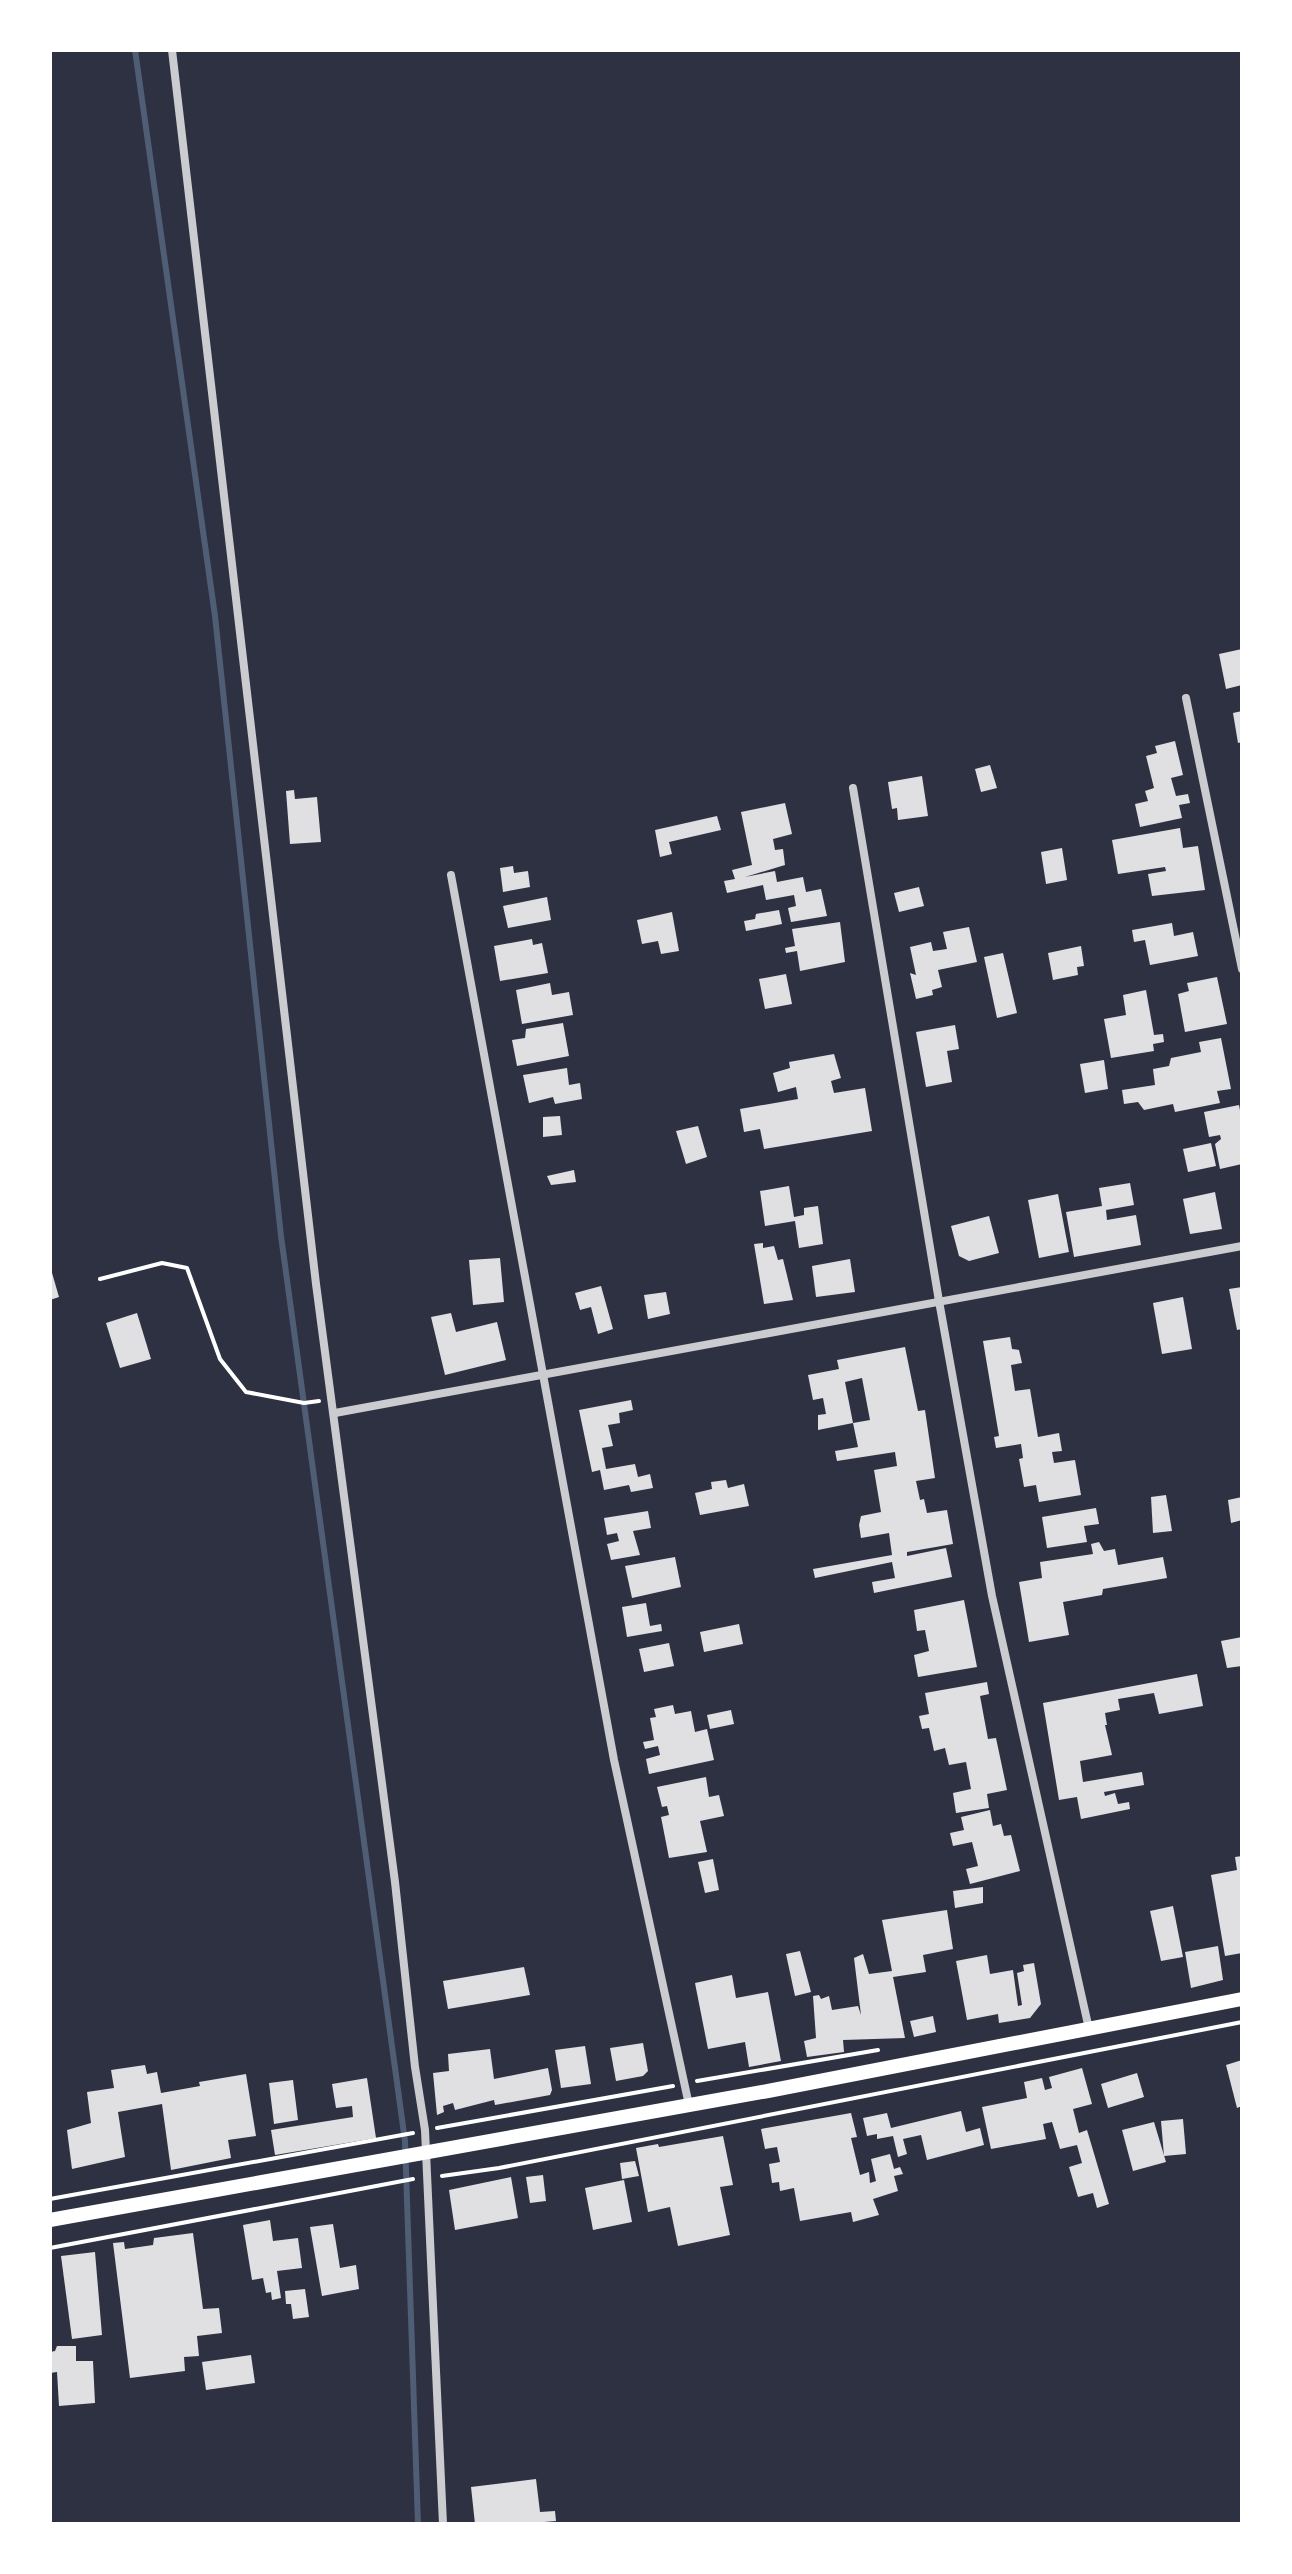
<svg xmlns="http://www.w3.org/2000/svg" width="1292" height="2574" font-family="'Titillium Web',sans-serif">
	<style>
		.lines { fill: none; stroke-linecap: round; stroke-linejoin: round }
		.stream { stroke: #4f5d75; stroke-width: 6 }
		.building { fill: #e0e0e3; fill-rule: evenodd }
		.path { stroke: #fff; stroke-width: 4 }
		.minor { stroke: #caccd0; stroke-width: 8 }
		.secondary { stroke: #fff; stroke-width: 14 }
	</style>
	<rect width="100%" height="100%" fill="#2d3142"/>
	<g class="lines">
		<polyline class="stream" points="135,50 215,616 281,1236 405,2141 418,2524"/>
	</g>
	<g class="building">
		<polygon points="1242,649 1242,685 1226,689 1219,654"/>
		<polygon points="1242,711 1242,742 1238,743 1233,713"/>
		<polygon points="1175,741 1183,775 1171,778 1176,796 1188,794 1190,803 1179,805 1182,818 1140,827 1135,804 1148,801 1145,791 1154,788 1146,756 1157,753 1155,746"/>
		<polygon points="990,765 997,788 981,792 975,769"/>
		<polygon points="922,776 928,816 898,820 897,808 892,809 888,782"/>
		<polygon points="294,790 295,799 317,797 321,842 290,844 286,791"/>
		<polygon points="785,803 792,834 773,839 775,850 783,849 785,865 745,877 775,871 777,882 803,877 806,892 821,889 827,916 791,922 788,908 796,906 794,895 766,900 763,885 727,893 724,881 735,879 732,870 752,865 741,812"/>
		<polygon points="717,816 721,830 669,842 672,854 660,857 655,830"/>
		<polygon points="1180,828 1183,848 1198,846 1205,890 1152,896 1148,874 1166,871 1165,867 1118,874 1112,840"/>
		<polygon points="1062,848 1067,880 1046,884 1041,852"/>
		<polygon points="513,866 514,873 528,871 530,887 503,892 500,868"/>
		<polygon points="919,887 924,906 899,912 894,893"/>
		<polygon points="547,897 551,920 508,928 503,906"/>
		<polygon points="779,910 782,924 746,931 744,921 755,919 756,914"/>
		<polygon points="672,912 679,951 661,954 658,941 642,944 637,920"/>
		<polygon points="840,922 845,962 800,971 797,951 786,953 785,948 795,946 792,929"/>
		<polygon points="1172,923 1174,936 1193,932 1198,956 1150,965 1145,940 1134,942 1132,930"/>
		<polygon points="969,927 977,962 938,970 942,987 932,990 933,995 916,999 910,973 916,975 910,947 931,942 933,951 947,949 943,932"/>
		<polygon points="532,939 533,945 542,943 548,973 500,981 494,946"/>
		<polygon points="1081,946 1084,966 1077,967 1078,975 1053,980 1048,953"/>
		<polygon points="1003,953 1017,1013 997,1018 984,957"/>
		<polygon points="786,974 792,1004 765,1009 759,979"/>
		<polygon points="1217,977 1227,1024 1185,1032 1178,994 1189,991 1187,983"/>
		<polygon points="550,983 552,995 569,992 573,1015 522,1024 516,990"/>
		<polygon points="1146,990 1154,1035 1163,1034 1164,1042 1153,1044 1154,1051 1111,1058 1104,1019 1126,1015 1123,995"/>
		<polygon points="563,1023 569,1056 517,1066 512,1040 525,1038 526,1029"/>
		<polygon points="955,1025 959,1049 947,1051 952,1082 926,1087 916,1032"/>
		<polygon points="1221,1038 1231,1089 1217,1091 1220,1103 1175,1112 1173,1104 1144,1110 1138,1102 1124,1104 1122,1090 1155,1085 1153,1069 1169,1066 1171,1058 1201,1052 1199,1042"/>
		<polygon points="834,1054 841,1078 831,1081 834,1093 865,1088 872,1131 764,1149 760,1129 744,1132 740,1109 798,1099 796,1087 778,1092 773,1073 790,1068 789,1062"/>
		<polygon points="1104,1060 1108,1089 1085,1093 1080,1064"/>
		<polygon points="567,1068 569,1085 580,1083 582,1099 555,1104 553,1097 529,1103 523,1075"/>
		<polygon points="1239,1105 1242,1121 1242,1164 1220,1169 1215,1144 1221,1139 1220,1135 1209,1137 1204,1112"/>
		<polygon points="560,1116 562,1135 543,1137 543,1117"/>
		<polygon points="698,1126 707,1157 686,1164 676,1131"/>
		<polygon points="1211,1143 1216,1166 1188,1172 1183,1149"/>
		<polygon points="574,1170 576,1182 551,1185 547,1176"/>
		<polygon points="1130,1183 1134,1205 1106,1210 1107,1220 1136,1215 1141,1245 1074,1257 1066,1212 1102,1206 1099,1188"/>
		<polygon points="789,1186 794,1217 804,1215 804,1208 818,1206 823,1244 799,1248 795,1221 765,1226 760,1191"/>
		<polygon points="1215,1192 1222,1229 1190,1234 1183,1199"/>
		<polygon points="1058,1194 1069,1252 1039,1258 1028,1200"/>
		<polygon points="989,1216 999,1253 969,1261 959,1256 951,1226"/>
		<polygon points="763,1243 763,1248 774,1246 778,1260 783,1259 793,1300 764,1304 754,1244"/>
		<polygon points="500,1258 504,1302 473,1305 469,1260"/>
		<polygon points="850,1259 855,1292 816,1297 812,1266"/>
		<polygon points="50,1266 59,1297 50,1300"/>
		<polygon points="601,1286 613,1329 598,1334 591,1307 580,1310 575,1293"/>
		<polygon points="1242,1287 1242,1329 1237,1330 1229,1289"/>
		<polygon points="666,1292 670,1314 648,1319 644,1295"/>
		<polygon points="1183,1297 1192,1349 1162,1354 1153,1303"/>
		<polygon points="137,1313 151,1359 120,1368 106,1323"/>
		<polygon points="451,1313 456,1332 497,1322 506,1360 445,1375 431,1317"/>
		<polygon points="1010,1337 1012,1349 1019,1350 1022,1363 1011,1365 1015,1391 1030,1389 1038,1437 1059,1433 1062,1451 1052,1452 1054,1463 1075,1460 1081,1495 1039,1502 1036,1485 1024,1487 1019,1459 1023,1458 1021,1444 996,1448 994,1437 999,1436 983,1341"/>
		<path d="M905,1347l13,64 7,-1 10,68 -19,3 4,19 4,-1 3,14 20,-3 6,34 -46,8v4l39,-8 6,29 -78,16 -2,-11 23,-4 -3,-16 -77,16 -2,-9 79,-14 -3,-22 -28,5 -2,-13 2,-9 20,-4 -7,-42 23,-4 -2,-14 -58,9 -2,-10 23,-4 -5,-24 -35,7v-15l8,-1 -3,-16 -10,2 -5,-25 31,-6 -2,-9zM862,1378l8,42 -17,3 -8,-41z"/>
		<polygon points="631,1400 633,1410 619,1413 620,1423 608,1425 613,1446 602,1448 606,1469 635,1464 638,1477 650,1474 653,1488 631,1492 629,1485 604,1490 600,1470 592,1472 579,1410"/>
		<polygon points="726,1480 728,1488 744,1484 749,1506 700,1515 695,1493 712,1489 711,1482"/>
		<polygon points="1166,1495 1172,1531 1153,1533 1151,1497"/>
		<polygon points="1242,1497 1242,1520 1231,1523 1228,1500"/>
		<polygon points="1096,1508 1099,1524 1084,1526 1087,1542 1047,1548 1042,1517"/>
		<polygon points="648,1511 651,1528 633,1531 640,1555 611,1560 607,1544 619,1541 617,1533 607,1535 604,1518"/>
		<polygon points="1099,1542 1104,1551 1115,1549 1118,1565 1163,1557 1167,1578 1103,1589 1102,1595 1063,1602 1069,1635 1029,1642 1019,1582 1042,1578 1040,1562 1093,1554 1091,1544"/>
		<polygon points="675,1557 681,1587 632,1598 625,1566"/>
		<polygon points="964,1600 977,1667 918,1677 914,1655 929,1651 925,1630 917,1631 914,1610"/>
		<polygon points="646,1603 650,1626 661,1624 662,1631 627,1637 622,1607"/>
		<polygon points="739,1624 743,1644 704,1652 700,1632"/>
		<polygon points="1242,1637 1242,1666 1227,1668 1221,1641"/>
		<polygon points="669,1643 674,1666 644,1672 639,1649"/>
		<polygon points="1197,1674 1203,1706 1159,1714 1154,1693 1118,1699 1120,1710 1105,1713 1107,1725 1105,1725 1112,1755 1080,1761 1083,1782 1142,1772 1144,1785 1104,1792 1105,1796 1115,1793 1118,1804 1129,1802 1130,1809 1081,1819 1077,1797 1059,1800 1043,1703"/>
		<polygon points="987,1682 989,1694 980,1696 988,1739 996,1738 1007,1790 987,1794 989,1808 956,1813 953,1793 971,1789 966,1762 949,1765 945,1748 934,1751 929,1728 922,1729 919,1716 929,1714 925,1693"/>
		<polygon points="673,1705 675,1714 691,1711 695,1732 707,1729 714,1760 649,1774 646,1759 660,1755 658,1746 645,1749 643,1742 654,1740 650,1718 656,1717 654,1709"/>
		<polygon points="731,1710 734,1724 710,1729 707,1715"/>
		<polygon points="706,1777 709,1797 719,1795 724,1816 700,1821 707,1852 669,1858 661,1817 669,1815 667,1806 662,1807 657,1787"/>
		<polygon points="990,1810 993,1826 1001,1824 1004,1836 1011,1835 1020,1871 970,1884 966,1869 978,1866 972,1842 953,1846 950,1833 964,1830 961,1817"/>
		<polygon points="1242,1856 1242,1953 1225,1956 1211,1875 1237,1870 1235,1857"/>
		<polygon points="713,1859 719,1890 705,1893 698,1862"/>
		<polygon points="983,1887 983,1903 955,1908 953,1891"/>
		<polygon points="1173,1906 1183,1957 1161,1961 1150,1911"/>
		<polygon points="947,1910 953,1949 923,1955 926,1972 893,1977 905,2038 843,2040 844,2052 807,2057 804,2041 816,2038 813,1996 819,1995 821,1999 829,1996 832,2010 858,2006 861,2015 854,1958 863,1954 869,1974 892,1971 882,1920"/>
		<polygon points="1218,1946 1223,1980 1191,1988 1185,1952"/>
		<polygon points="800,1951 811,1992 795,1996 786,1954"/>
		<polygon points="987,1955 990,1974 1013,1970 1018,2006 1022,2005 1017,1973 1024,1971 1023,1965 1034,1963 1041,2004 1030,2018 999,2023 998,2014 967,2020 956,1961"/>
		<polygon points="524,1967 530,1995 448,2009 443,1981"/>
		<polygon points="732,1975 736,1998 768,1992 781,2061 749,2067 745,2042 708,2049 695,1983"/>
		<polygon points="933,2016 936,2032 914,2037 910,2021"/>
		<polygon points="643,2043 648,2071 643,2076 616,2081 610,2048"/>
		<polygon points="585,2046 591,2084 561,2088 555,2050"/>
		<polygon points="490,2049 494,2079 548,2068 552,2090 550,2095 495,2105 494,2100 455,2110 453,2103 443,2106 444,2112 437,2115 433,2073 449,2071 448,2054"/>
		<polygon points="1242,2060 1242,2106 1237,2108 1226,2065"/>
		<polygon points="145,2065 147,2074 157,2072 161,2093 200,2086 199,2082 246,2074 256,2136 228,2140 231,2158 171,2170 162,2104 118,2112 125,2157 72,2169 67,2130 91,2123 87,2092 114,2088 111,2070"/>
		<polygon points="1082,2068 1092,2104 1073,2109 1079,2133 1087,2130 1109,2204 1097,2208 1093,2193 1078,2197 1069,2167 1082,2163 1077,2145 1060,2149 1052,2122 1043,2124 1046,2139 991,2149 982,2107 1027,2098 1024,2082 1042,2078 1045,2090 1052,2088 1049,2077"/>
		<polygon points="1137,2073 1144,2097 1108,2108 1101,2084"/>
		<polygon points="367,2078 376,2138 275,2155 271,2130 353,2117 352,2106 336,2108 332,2084"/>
		<polygon points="293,2080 298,2120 274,2124 269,2083"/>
		<polygon points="961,2111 966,2132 980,2128 984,2145 927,2160 921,2135 903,2139 907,2154 898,2157 893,2136 877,2139 877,2134 867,2136 863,2118 887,2113 891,2128"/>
		<polygon points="851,2113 857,2137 851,2138 860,2175 869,2172 870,2183 876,2181 871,2159 890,2154 894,2169 900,2167 903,2174 894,2176 898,2191 873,2199 879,2215 853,2222 851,2212 800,2221 794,2188 780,2191 779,2182 772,2183 769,2164 780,2162 777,2147 765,2149 761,2129"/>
		<polygon points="1183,2119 1186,2154 1164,2156 1161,2121"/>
		<polygon points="1154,2122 1166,2162 1133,2171 1122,2130"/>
		<polygon points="723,2136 733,2185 720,2187 730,2235 678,2246 670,2207 648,2212 636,2148 658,2144 659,2147"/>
		<polygon points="635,2161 639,2176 622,2179 620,2163"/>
		<polygon points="543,2175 546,2201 530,2203 526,2177"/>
		<polygon points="511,2177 518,2218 455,2230 449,2190"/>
		<polygon points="624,2180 632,2222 593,2230 585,2188"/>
		<polygon points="270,2220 273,2241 298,2238 302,2268 277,2271 281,2298 272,2300 271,2292 266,2293 263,2278 252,2280 243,2225"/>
		<polygon points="333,2224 340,2268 356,2265 359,2289 322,2296 310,2227"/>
		<polygon points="193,2233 203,2309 219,2308 222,2333 197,2336 199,2356 184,2357 185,2371 130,2378 113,2243 124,2242 125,2249 153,2245 154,2238"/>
		<polygon points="95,2252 102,2335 72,2339 61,2256"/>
		<polygon points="305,2289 309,2317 293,2319 291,2304 286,2304 285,2291"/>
		<polygon points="57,2346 76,2346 76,2361 93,2361 95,2403 59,2406 57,2372 50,2373 50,2352 55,2351"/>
		<polygon points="251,2355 255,2383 206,2390 202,2362"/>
		<polygon points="536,2479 540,2512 555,2511 556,2521 544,2522 544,2524 475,2524 471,2487"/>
	</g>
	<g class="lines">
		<g class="path">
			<polyline points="100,1279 162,1263 187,1268 220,1359 246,1392 304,1403 319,1401"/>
			<polyline points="697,2081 878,2050"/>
			<polyline points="437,2128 673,2086"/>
			<polyline points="442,2176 499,2168 1242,2022"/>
			<polyline points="50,2199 413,2133"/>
			<polyline points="50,2248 413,2179"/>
		</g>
		<g class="minor">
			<polyline points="172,50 316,1284 395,1882 415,2067 425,2130 443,2524"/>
			<polyline points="1186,698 1242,969"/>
			<polyline points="853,788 939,1301 992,1596 1089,2029"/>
			<polyline points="451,875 614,1760 689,2105"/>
			<polyline points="335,1413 1242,1246"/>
		</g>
		<polyline class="secondary" points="50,2220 768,2091 1242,1999"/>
	</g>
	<rect width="1292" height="2574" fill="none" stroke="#ffffff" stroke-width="104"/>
</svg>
